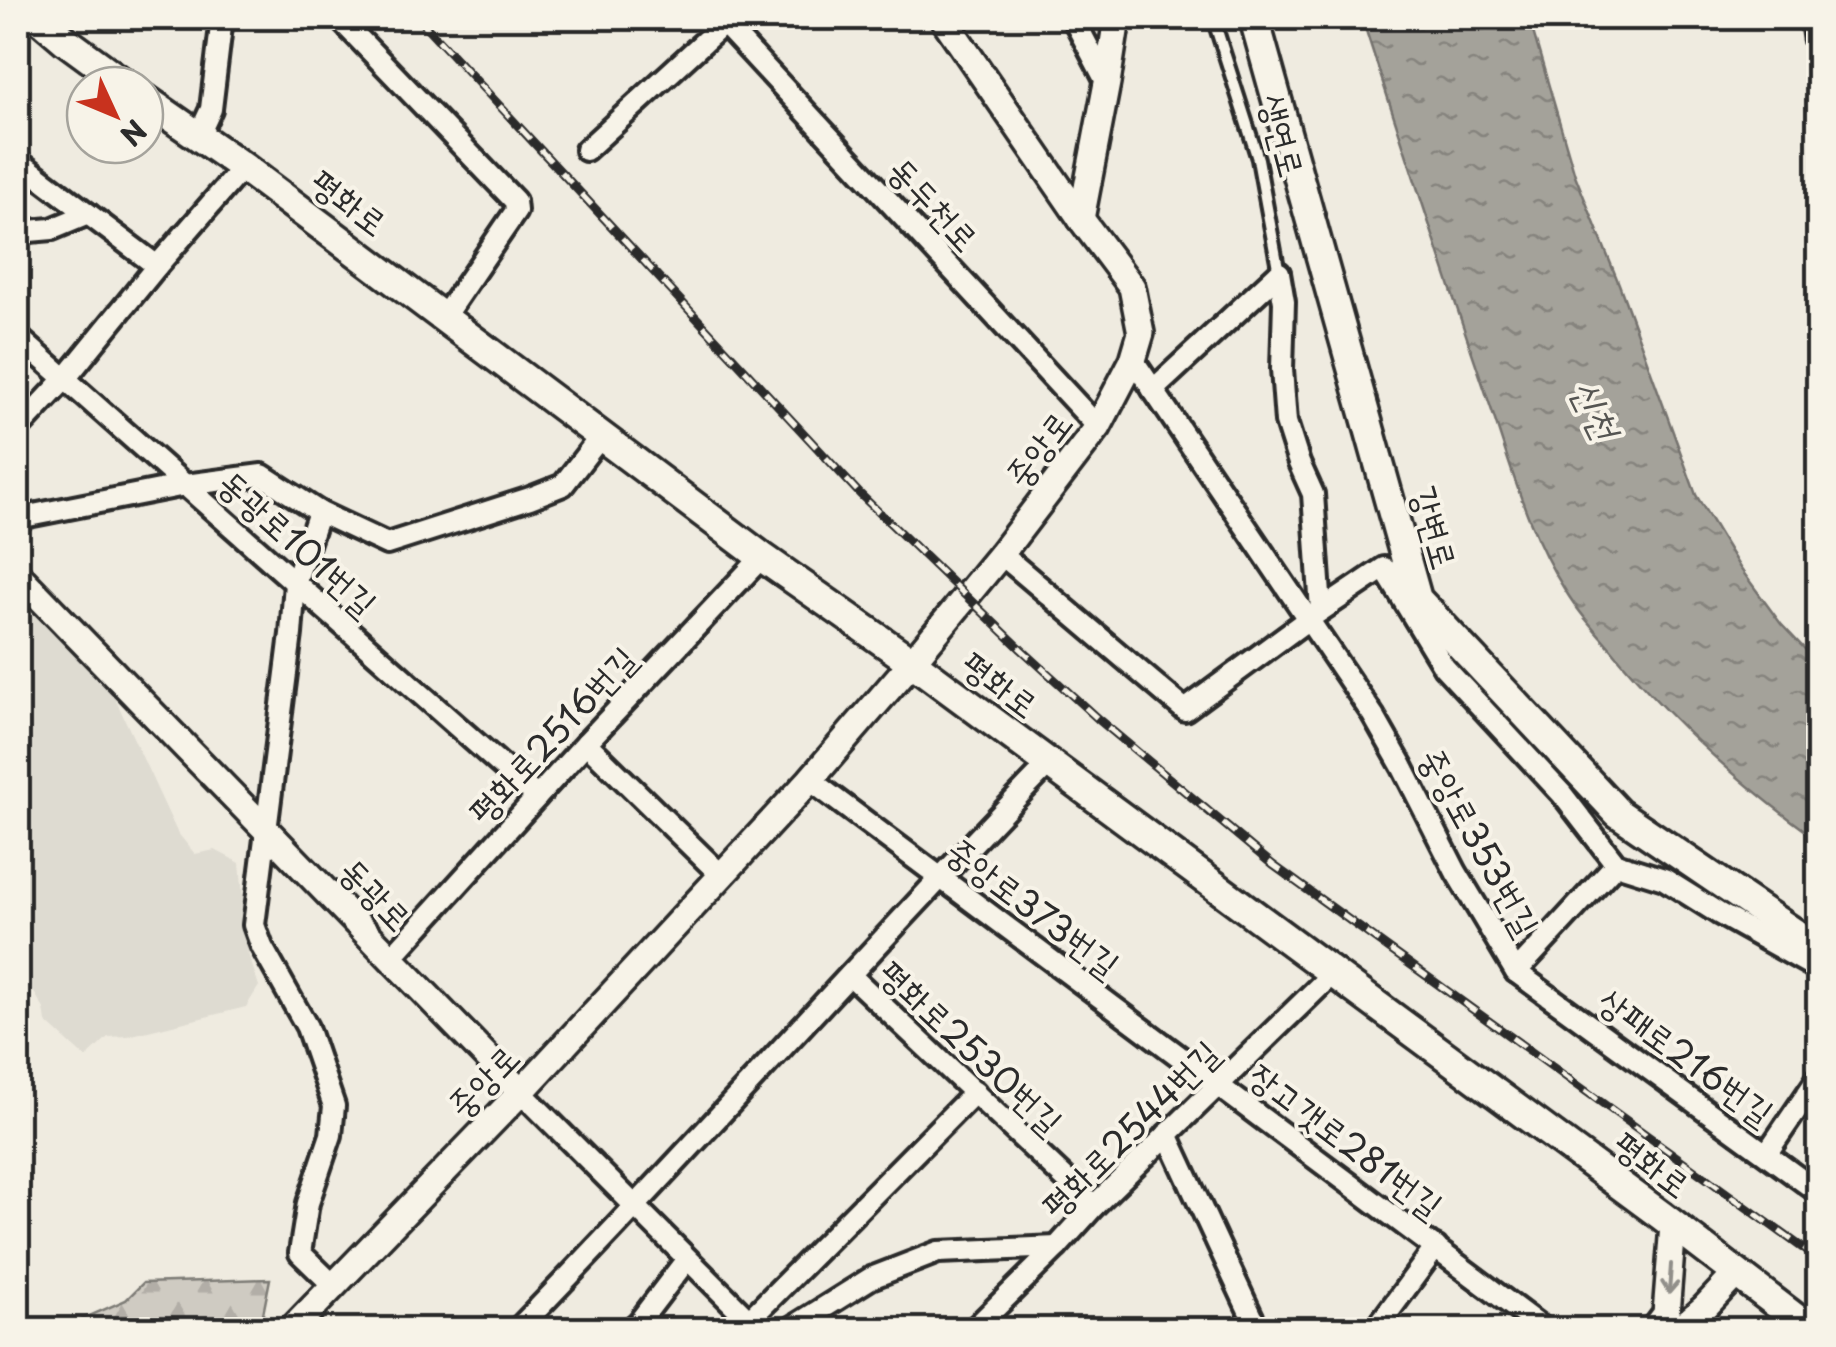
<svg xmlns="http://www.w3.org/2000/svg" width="1836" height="1347" font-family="'Playpen Sans','Poor Story',sans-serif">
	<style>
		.built { fill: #dedbd1 }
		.forest { fill: url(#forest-firs); stroke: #7d7b76; stroke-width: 2.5 }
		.water { fill: url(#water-ripples); stroke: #74726e; stroke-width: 2.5 }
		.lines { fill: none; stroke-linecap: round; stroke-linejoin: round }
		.service-casing { stroke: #2b2b2b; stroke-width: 18 }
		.minor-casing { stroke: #2b2b2b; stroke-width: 28 }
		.tertiary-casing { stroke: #2b2b2b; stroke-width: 32 }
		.secondary-casing { stroke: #2b2b2b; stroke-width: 35 }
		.service { stroke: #f7f3e8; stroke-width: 10 }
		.minor { stroke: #f7f3e8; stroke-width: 20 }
		.tertiary { stroke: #f7f3e8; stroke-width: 25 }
		.secondary { stroke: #f7f3e8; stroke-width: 28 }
		.rail-casing { stroke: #2b2b2b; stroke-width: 9 }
		.rail { stroke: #f7f3e8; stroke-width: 5; stroke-dasharray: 15; stroke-linecap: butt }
		.oneway { stroke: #918f8a }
		.labels { text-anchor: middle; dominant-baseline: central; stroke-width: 8; stroke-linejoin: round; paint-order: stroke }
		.street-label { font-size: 35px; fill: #2b2b2b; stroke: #f7f3e8 }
		.water-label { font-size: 38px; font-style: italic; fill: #555552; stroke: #f7f3e8 }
	</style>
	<defs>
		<pattern id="forest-firs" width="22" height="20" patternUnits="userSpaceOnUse" patternTransform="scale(2.5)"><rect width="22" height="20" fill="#cfcbc2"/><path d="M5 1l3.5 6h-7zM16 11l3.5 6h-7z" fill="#b2aea7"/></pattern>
		<pattern id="water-ripples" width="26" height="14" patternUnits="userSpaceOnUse" patternTransform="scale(2.5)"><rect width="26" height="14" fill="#a4a29a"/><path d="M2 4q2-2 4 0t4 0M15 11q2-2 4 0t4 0" fill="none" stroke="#86847e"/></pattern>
	</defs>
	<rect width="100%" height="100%" fill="#efebe0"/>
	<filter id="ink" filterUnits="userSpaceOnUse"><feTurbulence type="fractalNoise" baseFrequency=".01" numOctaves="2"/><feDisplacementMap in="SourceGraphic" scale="20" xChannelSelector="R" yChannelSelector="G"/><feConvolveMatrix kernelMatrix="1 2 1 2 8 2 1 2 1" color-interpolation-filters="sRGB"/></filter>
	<g filter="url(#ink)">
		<polygon class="built" points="18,599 113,694 177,832 195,854 215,850 240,863 248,953 259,986 246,1007 128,1036 108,1037 86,1058 46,1022 44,1009 18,965"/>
		<polygon class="forest" points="270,1279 260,1329 18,1329 18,1321 60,1329 126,1300 143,1283"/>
		<path class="water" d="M1362,18h167l46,157 44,109 77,211 44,73 41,56 37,39v177c-78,-56 -150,-121 -211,-196 -15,-17 -30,-34 -42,-54 -36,-56 -53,-120 -74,-182 -45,-130 -87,-260 -129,-390z"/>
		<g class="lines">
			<defs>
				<polyline id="service" points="1213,18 1258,159 1279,273"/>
				<g id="minor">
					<polyline points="339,18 515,201 516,211 443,318"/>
					<polyline points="719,18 1098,427"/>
					<polyline points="1073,18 1107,83"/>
					<polyline points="198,137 211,109 222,18"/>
					<polyline points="586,150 730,18"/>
					<polyline points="18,161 157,266"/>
					<polyline points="18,232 52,229 88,214"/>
					<polyline points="1279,273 1284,302 1282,369 1286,422 1299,463 1313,494 1321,610"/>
					<polyline points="18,337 537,797"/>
					<polyline points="1133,360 1373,715 1402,766 1456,872 1516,972 1616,864"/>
					<polyline points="1153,390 1279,273"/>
					<polyline points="18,429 65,379 157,266 243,167"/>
					<polyline points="18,518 185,485 262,475 319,512"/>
					<polyline points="1001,554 1185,710 1307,620 1384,568 1444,667 1562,794 1616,864 1664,879 1718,913 1818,969"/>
					<polyline points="586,743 721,875"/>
					<polyline points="810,780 1545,1330"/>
					<polyline points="391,958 586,743 762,557"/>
					<polyline points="1516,972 1818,1192"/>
					<polyline points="850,975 1094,1206"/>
					<polyline points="521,1092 759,1330"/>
					<polyline points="1167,1134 1258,1330"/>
					<polyline points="1767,1153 1818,1078"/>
					<polyline points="333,1285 300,1253 308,1203 331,1135 334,1106 307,1027 262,947 254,925 291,634 295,583 319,512 387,544 530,498 563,485 601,436"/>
					<polyline points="749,1320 975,1092"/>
					<path d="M517,1330c180,-185 351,-380 531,-565"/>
					<polyline points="630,1330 639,1322 687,1259"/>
					<polyline points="788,1330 871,1278 938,1252 1057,1247"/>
					<polyline points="973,1330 1057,1247 1094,1206 1332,974"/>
					<polyline points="1375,1330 1436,1247"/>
				</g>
				<g id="tertiary">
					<polyline points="1081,219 1107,83 1117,18"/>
					<polyline points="18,575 521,1092"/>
					<polyline points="291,1330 521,1092 810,780 912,662 1001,554 1098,427 1133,360 1141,333 1132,287 1081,219 943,18"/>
					<polyline points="1654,1330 1666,1314 1673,1225"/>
					<polyline points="1678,1330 1704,1308 1736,1274"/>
				</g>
				<g id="secondary">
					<polyline points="39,18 66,41 126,85"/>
					<polyline points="1254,18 1417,599 1618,813 1818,949"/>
					<polyline points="1815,18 1818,38"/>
					<polyline points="145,99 243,167 762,557 912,662 1662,1216 1811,1330"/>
				</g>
			</defs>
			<use href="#service" class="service-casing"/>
			<use href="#minor" class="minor-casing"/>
			<use href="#tertiary" class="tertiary-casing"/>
			<use href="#secondary" class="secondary-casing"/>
			<use href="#service" class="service"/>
			<use href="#minor" class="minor"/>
			<use href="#tertiary" class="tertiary"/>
			<use href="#secondary" class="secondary"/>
			<defs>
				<polyline id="rail" points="418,18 860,494 1021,649 1098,719 1273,865 1818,1259"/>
			</defs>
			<use href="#rail" class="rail-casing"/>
			<use href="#rail" class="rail"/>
		</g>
		<defs><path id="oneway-shaft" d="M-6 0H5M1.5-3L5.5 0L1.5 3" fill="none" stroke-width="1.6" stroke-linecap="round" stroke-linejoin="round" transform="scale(2.5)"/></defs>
		<use class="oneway" href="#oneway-shaft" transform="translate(1670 1279) rotate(94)"/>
	</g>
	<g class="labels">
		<g class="street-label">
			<text transform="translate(1284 135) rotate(75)">생연로</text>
			<text transform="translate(350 201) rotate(37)">평화로</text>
			<text transform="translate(935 203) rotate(47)">동두천로</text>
			<text transform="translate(1037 448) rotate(-53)">중앙로</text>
			<text transform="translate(1436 527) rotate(74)">강변로</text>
			<text transform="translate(299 542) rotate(42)">동광로101번길</text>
			<text transform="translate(1001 683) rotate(37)">평화로</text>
			<text transform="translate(551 734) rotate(-47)">평화로2516번길</text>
			<text transform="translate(1481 841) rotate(61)">중앙로353번길</text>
			<text transform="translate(377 893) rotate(46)">동광로</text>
			<text transform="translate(1034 906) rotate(37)">중앙로373번길</text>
			<text transform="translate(972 1046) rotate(43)">평화로2530번길</text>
			<text transform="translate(1687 1055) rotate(36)">상패로216번길</text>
			<text transform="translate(482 1080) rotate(-46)">중앙로</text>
			<text transform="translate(1129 1128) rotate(-45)">평화로2544번길</text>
			<text transform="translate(1347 1139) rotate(37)">장고갯로281번길</text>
			<text transform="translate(1653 1163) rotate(37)">평화로</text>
		</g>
		<g class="water-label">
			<text transform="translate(1597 408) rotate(64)">신천</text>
		</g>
	</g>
	<rect width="1836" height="1347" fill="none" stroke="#f7f3e8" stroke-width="60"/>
	<rect x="30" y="30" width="1776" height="1287" fill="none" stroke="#2b2b2b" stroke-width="4" filter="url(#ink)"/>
	<g transform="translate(115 115) rotate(134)"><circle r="48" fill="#f7f3e8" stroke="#a5a39c" stroke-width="2.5"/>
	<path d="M0-8L18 38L0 25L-18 38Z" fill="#c8321e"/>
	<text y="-15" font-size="28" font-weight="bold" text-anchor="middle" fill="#2b2b2b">N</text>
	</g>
</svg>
